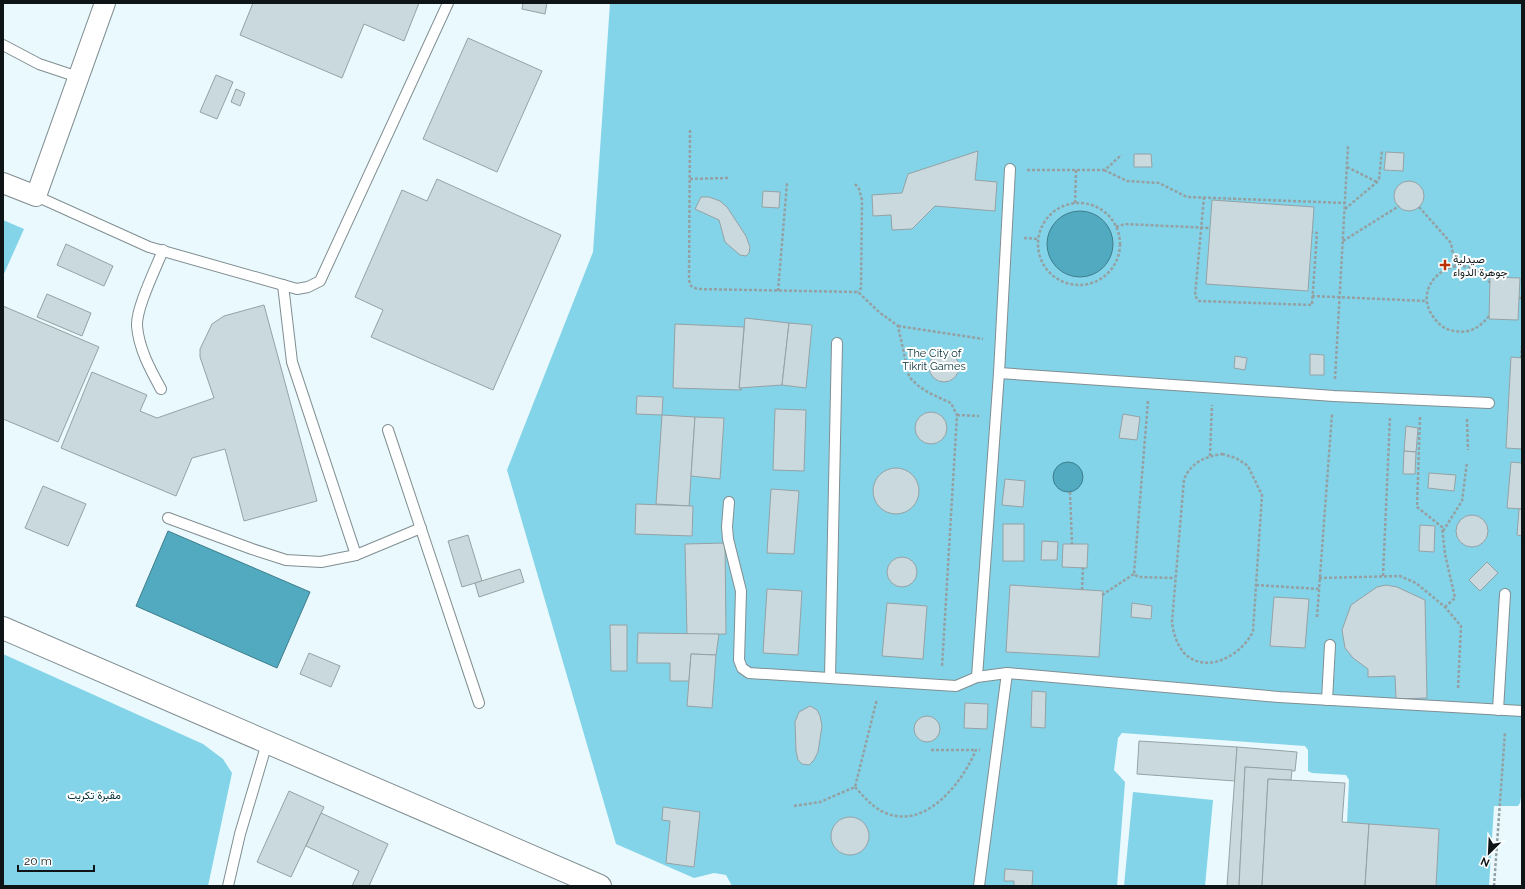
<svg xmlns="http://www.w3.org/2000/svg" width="1525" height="889" font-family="Raleway,Vazirmatn,sans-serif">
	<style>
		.green { fill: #83d4e8 }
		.water { fill: #51aabf; stroke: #3d7d8c }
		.building { fill: #cad9dd; stroke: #94a2a6 }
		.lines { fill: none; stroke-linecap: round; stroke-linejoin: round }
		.lane-casing { stroke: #808e92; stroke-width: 12 }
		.street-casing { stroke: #808e92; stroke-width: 22 }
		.secondary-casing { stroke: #808e92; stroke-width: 24 }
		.path { stroke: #95a0a3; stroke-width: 2.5; stroke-dasharray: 3 2; stroke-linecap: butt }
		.lane { stroke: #fff; stroke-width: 10 }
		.street { stroke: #fff; stroke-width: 20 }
		.secondary { stroke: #fff; stroke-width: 22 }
		.poi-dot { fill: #ba3002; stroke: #fff; stroke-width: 1.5 }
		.labels { text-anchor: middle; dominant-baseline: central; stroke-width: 4; stroke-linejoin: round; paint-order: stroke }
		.poi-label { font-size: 11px; fill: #0f1516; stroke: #fff; text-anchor: start }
		.park-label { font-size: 11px; fill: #06323b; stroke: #fff }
	</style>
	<rect width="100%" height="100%" fill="#eaf9fd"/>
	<g class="green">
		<polygon points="610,3 1522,3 1522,791 1520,803 1518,806 1494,806 1489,886 1436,886 1439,829 1347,823 1349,780 1346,775 1312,773 1308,771 1308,750 1305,746 1122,733 1118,738 1114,770 1125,782 1117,886 732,886 726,875 714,873 694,878 616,844 507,470 593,252"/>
		<polygon points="3,220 24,229 3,276"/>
		<polygon points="3,654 203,744 223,759 232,773 208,886 3,886"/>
		<polygon points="1133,792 1213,800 1205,886 1124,886"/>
	</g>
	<g class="water">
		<circle cx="1080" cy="244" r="33"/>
		<circle cx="1068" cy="477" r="15"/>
		<polygon points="168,531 310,592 277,668 136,606"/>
	</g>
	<g class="building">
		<polygon points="253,3 419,3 404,41 364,24 342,78 240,35"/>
		<polygon points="523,3 547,3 545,14 522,9"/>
		<polygon points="468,38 542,71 497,172 423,139"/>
		<polygon points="216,75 233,82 217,119 200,112"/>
		<polygon points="236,89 245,93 240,106 231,102"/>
		<polygon points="978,151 975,180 997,182 995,211 935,206 912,229 892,230 891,215 873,216 872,195 902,193 908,174"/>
		<polygon points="1386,152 1404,153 1403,171 1384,170"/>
		<polygon points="1134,154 1151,154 1152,167 1134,167"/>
		<polygon points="437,179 561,235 493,390 371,337 383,310 355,297 402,190 427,201"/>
		<circle cx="1409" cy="196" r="15"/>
		<polygon points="763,191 780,192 779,208 762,207"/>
		<polygon points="701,197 709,197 720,201 727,207 746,236 750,247 749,253 746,256 740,255 725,242 719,220 695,209"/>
		<polygon points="1212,200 1314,207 1308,291 1206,284"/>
		<polygon points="66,244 113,266 104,286 57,265"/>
		<polygon points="1490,277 1520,278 1518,320 1489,319"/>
		<polygon points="47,294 91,313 82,336 37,317"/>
		<polygon points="264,305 317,501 244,521 225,449 192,458 176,496 61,448 92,372 147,395 140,411 157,418 214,398 200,357 200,349 212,324 224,316"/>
		<polygon points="3,306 99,347 58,442 3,419"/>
		<polygon points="745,318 789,323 782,385 739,388"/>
		<polygon points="789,323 812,325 806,388 782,385"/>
		<polygon points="675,324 744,327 739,388 742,390 673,388"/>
		<circle cx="944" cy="367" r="15"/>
		<polygon points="1310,354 1324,355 1324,375 1310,375"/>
		<polygon points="1235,356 1247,358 1245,370 1234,368"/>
		<polygon points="1511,357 1522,358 1522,449 1506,448"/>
		<polygon points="637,396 663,397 662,415 636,414"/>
		<polygon points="775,409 806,410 804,471 773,470"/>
		<circle cx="931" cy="428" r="16"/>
		<polygon points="1123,414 1140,417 1137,440 1119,438"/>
		<polygon points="662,415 695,417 689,506 656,504"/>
		<polygon points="695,417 724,418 720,479 691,476"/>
		<polygon points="1406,426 1418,428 1416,452 1404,451"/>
		<polygon points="1404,451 1416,452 1415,474 1403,474"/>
		<polygon points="1511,462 1522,463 1522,509 1507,508"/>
		<circle cx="896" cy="491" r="23"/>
		<polygon points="1429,473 1456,475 1454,491 1428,488"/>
		<polygon points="1005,479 1025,481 1023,507 1002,505"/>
		<polygon points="43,486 86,504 68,546 25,528"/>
		<polygon points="771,489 799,491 794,554 767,553"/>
		<polygon points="636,504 693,506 692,536 635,534"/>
		<polygon points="1519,509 1522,509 1522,536 1517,535"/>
		<circle cx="1472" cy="531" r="16"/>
		<rect x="1003" y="524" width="21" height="37"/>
		<polygon points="1420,525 1435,526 1434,552 1419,551"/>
		<polygon points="468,535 482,581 462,587 448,541"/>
		<polygon points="1042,541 1058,542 1057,560 1041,560"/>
		<polygon points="725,543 726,634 687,635 685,544"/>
		<polygon points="1063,544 1088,544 1087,568 1062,567"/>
		<circle cx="902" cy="572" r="15"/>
		<polygon points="1487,562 1498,573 1480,591 1469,580"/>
		<polygon points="520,569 524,582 479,597 475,583"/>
		<polygon points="1010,585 1103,591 1099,657 1006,652"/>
		<polygon points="1386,585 1397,587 1425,600 1427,698 1396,699 1395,676 1368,677 1368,669 1353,658 1345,648 1342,630 1351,605 1377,587"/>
		<polygon points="767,589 802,591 798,655 763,653"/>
		<polygon points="1274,597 1309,599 1305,648 1270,646"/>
		<polygon points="887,603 927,606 923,659 882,656"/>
		<polygon points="1132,603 1152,606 1151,619 1131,617"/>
		<polygon points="610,625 627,625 627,671 611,671"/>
		<polygon points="638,633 719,634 716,655 691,654 689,681 670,681 670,663 637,663"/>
		<polygon points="309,653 340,666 331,687 300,674"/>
		<polygon points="691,654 716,655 712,708 687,706"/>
		<polygon points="1032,691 1046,692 1045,728 1031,727"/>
		<polygon points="965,703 988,704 987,729 964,728"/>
		<polygon points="810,706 817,710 820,716 822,726 818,752 814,760 809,765 802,764 798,760 796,751 795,722 799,712"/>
		<circle cx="927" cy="729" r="13"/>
		<polygon points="1139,741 1237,747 1235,781 1137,774"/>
		<polygon points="1237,747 1297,752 1295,771 1245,767 1239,886 1227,886"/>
		<polygon points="1245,767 1292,770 1291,780 1268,779 1262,886 1239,886"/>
		<polygon points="1268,779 1345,783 1342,822 1369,824 1365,886 1262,886"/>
		<polygon points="289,791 324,807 291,877 257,862"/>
		<polygon points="663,807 700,812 694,867 666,863 670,821 662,820"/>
		<polygon points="321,813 388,844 369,886 352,886 359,871 306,846"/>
		<circle cx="850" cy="836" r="19"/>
		<polygon points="1369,824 1439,829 1436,886 1365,886"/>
		<polygon points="1005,869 1033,871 1032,886 1014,886 1014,881 1004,881"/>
	</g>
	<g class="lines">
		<defs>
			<g id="lane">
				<polyline points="3,45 39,64 78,77"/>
				<polyline points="36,196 149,247 297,289 308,287 320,281 448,3"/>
				<polyline points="283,285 292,362 356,555"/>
				<polyline points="999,373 1334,396 1489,403"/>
				<path d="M161,389c-11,-20 -22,-40 -24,-63 -1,-18 19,-58 26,-76"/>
				<polyline points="388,430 479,703"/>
				<polyline points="729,502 727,527 728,539 741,591 739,660 742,668 749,673 956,686 977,677 1007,673 1279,697 1522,711"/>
				<polyline points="168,518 252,549 286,560 321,562 356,555 421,528"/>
				<polyline points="977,677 999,373 1010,169"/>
				<polyline points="830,678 837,343"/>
				<polyline points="1327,700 1330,645"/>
				<polyline points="1498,710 1505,594"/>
				<polyline points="228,886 240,834 267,743"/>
				<polyline points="979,886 1007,673"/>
			</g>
			<polyline id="street" points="3,183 36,196 105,3"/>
			<polyline id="secondary" points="3,628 600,886"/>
		</defs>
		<use href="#lane" class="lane-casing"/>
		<use href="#street" class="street-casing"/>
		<use href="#secondary" class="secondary-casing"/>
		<g class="path">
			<path d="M690,130l-1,150 2,6 6,3 161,3 21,20 19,14 11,50c10,14 27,20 42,27l6,12 -15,252"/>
			<polyline points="1347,167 1377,182"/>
			<path d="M1027,170h77c7,-4 10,-10 18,-15"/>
			<polyline points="1104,170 1127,181 1159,183 1187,197 1345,203"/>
			<polyline points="690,179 728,178"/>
			<polyline points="855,184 859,189 862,200 861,288 858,292"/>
			<polyline points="1204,197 1195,296 1199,301 1312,305 1317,233 1312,232"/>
			<circle cx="1079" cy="244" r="41"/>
			<polyline points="1075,203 1076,170"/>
			<polyline points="1419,207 1451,243 1455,266"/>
			<polyline points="1345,209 1377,182 1379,179 1382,150"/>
			<polyline points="1116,227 1125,224 1210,228"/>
			<polyline points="1024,238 1038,239"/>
			<polyline points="1343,241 1399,206"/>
			<polyline points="778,291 787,183"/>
			<polyline points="1312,296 1427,301"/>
			<polyline points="1519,298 1522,298"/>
			<path d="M1489,316c-9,11 -19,18 -34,15 -9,-1 -15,-5 -20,-12 -29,-34 25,-77 55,-36"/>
			<polyline points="898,326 983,339"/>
			<polyline points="1521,358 1522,346"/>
			<polyline points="1335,379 1348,146"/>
			<polyline points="1148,401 1134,574 1138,577 1175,578"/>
			<polyline points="957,415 979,416"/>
			<polyline points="1420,417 1417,507 1442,527 1445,554 1455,598 1445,607"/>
			<polyline points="1467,419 1468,450"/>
			<path d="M1222,454l14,4 12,8 14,29 -9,136c-10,23 -46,45 -69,22 -7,-8 -11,-21 -12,-31l12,-143c8,-17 20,-22 38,-25z"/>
			<polyline points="1210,456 1212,405"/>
			<polyline points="1070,492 1072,544"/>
			<polyline points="1443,531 1462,501 1467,462"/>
			<polyline points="1383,576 1390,417"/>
			<polyline points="1319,578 1400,576 1416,583 1445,607 1461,626 1458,689"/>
			<polyline points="1256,585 1319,589"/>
			<polyline points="1082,590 1083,568"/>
			<polyline points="1102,595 1134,574"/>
			<polyline points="1317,617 1332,414"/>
			<polyline points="931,750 976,750"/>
			<path d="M855,787c10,11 19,22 33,27 40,14 75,-33 88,-64h4"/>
			<polyline points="794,806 820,802 855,787 877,699"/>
			<polyline points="1494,886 1505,732"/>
		</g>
		<use href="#lane" class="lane"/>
		<use href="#street" class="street"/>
		<use href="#secondary" class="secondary"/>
	</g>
	<path class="poi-dot" d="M1443 259h4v4h4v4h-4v4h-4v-4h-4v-4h4z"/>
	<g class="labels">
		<g class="poi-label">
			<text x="1453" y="259">صيدلية<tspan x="1453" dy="13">جوهرة الدواء</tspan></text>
		</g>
		<g class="park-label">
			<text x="934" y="353">The City of<tspan x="934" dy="13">Tikrit Games</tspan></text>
			<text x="94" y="795">مقبرة تكريت</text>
		</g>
	</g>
	<rect width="1525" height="889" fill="none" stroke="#0f1516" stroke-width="8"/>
	<g transform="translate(1489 853) rotate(204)" stroke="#ffffff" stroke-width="3" paint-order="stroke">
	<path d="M0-3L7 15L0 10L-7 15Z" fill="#0f1516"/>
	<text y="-6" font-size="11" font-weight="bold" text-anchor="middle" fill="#0f1516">N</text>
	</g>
	<path d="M18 865v6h76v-6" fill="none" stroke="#0f1516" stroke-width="2"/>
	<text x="24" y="865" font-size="12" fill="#0f1516" stroke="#ffffff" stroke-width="3" paint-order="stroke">20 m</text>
</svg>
